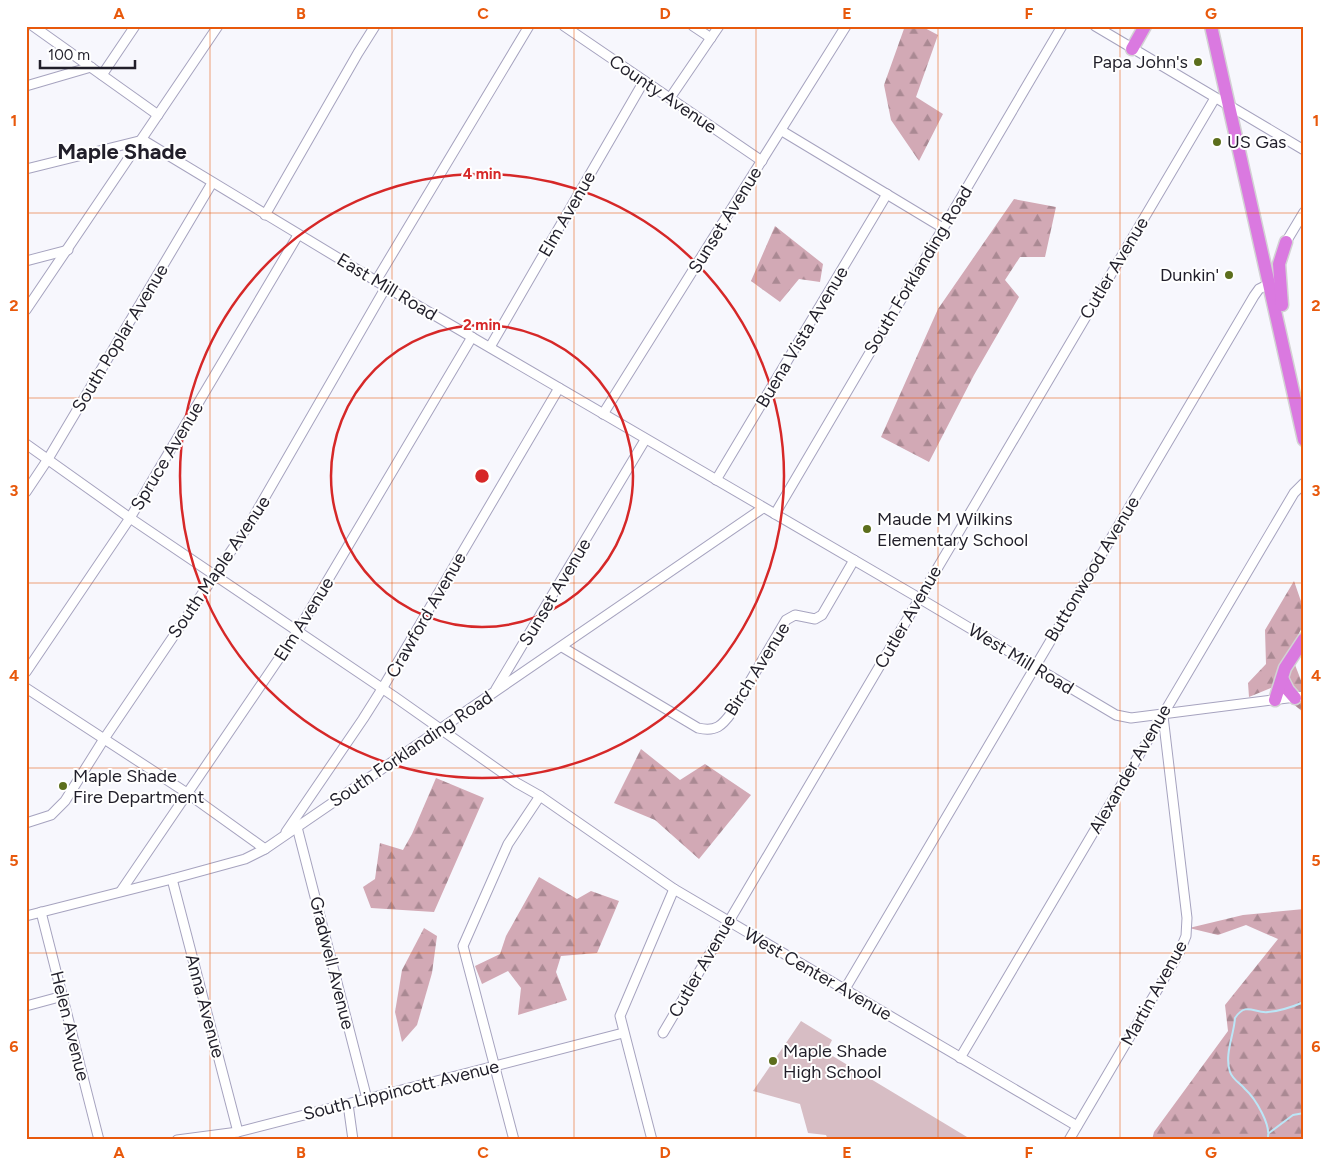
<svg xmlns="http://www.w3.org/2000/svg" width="1330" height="1166" font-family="Figtree,sans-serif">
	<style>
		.forest { fill: url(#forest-firs) }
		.park { fill: #d7bdc4 }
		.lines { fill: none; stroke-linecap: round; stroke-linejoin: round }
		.stream { stroke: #bbe6f7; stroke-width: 2 }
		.minor-casing { stroke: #a6a3bf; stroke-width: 11 }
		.highway-casing { stroke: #d3d2d4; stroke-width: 15 }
		.minor { stroke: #fff; stroke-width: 9 }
		.highway { stroke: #da79e0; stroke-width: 12 }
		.grid { fill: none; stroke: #e8590c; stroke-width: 1; stroke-opacity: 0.55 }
		.ring { fill: none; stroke: #d62828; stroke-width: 2.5 }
		.poi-dot { fill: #5c6e1c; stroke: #fff; stroke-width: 2 }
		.labels { text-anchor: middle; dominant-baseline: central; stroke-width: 4; stroke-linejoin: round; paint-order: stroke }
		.poi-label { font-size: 18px; fill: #211f2a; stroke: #fff; text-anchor: start }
		.street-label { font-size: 18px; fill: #211f2a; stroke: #fff }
		.district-label { font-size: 22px; font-weight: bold; fill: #211f2a; stroke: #fff }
		.centre { fill: #d62828; stroke: #fff; stroke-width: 2.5 }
		.ring-label { font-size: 15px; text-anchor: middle; font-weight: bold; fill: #d62828; stroke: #fff; stroke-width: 4; stroke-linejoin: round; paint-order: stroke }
		.neatline { fill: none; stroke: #e8590c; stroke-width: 2 }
		.grid-label { font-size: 16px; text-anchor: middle; font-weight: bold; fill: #e8590c }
	</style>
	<defs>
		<pattern id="forest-firs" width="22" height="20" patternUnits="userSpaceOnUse" patternTransform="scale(1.25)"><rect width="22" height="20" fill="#d2a9b5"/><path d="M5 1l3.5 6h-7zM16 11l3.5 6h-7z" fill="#aa8993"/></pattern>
	</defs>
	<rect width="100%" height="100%" fill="#f7f7fd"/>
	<g class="forest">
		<polygon points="905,26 921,26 938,35 916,97 943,114 919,161 891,120 884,85"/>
		<polygon points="1014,199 1056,207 1045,257 1020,257 1005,280 1019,297 974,375 929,462 881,437 938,309"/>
		<polygon points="775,226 823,264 820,282 799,279 780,302 751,281"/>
		<polygon points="1294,581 1304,610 1304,623 1290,652 1304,688 1304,713 1273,687 1249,697 1248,683 1266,664 1265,630"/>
		<polygon points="641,749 680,780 705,764 751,795 699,859 655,820 614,803"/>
		<polygon points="436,778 484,798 434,912 371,908 363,887 375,879 380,843 403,850 412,834"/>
		<polygon points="539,877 577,899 591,891 619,901 597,953 561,956 556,972 567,1000 518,1015 521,988 508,971 482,984 475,966 500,954 506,936"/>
		<polygon points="1304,909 1304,1140 1152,1140 1154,1132 1228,1031 1225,1005 1278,939 1246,925 1218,935 1189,928 1243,915"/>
		<polygon points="424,928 437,936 432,973 417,1025 402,1042 395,1012 402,970"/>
	</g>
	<polygon class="park" points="801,1021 832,1040 826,1052 972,1140 828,1140 826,1135 808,1133 800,1104 753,1091"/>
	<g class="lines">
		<g class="stream">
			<polyline points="1269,1133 1293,1115 1304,1113"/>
			<path d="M1267,1140c6,-13 -12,-42 -22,-51 -5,-6 -12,-9 -15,-17 -6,-17 4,-37 5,-54 11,-17 20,-4 33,-6 13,-1 24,-5 36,-10"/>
		</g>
		<defs>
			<g id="minor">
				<polyline points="33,26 158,115"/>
				<polyline points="564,26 762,161"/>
				<polyline points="693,26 711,38"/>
				<polyline points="1095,26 1304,150"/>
				<polyline points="102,75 135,26"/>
				<polyline points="26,86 91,67"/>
				<polyline points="670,98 719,26"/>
				<polyline points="782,131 943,228"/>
				<polyline points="26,169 143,140 386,287 919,598 1116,715 1131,718 1304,696"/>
				<polyline points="265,215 358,53 375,26"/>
				<polyline points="1286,242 1304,212"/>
				<polyline points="26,261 68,250"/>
				<polyline points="376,281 529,26"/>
				<polyline points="26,310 218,26"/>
				<polyline points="490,347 644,81"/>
				<polyline points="603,414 846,26"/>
				<polyline points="26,444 130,518 395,697 517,783 540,796 674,889 1077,1126"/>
				<polyline points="716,480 887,194"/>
				<polyline points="26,492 48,459 212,183"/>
				<polyline points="775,514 1062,26"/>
				<path d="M562,647l136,81c18,4 24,-2 34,-16l54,-92 9,-5 20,4 7,-4 32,-55"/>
				<polyline points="26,672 130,518 298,235"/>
				<polyline points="26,688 187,793 265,849"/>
				<polyline points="496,689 645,440"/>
				<polyline points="26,823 51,815 65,801 104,739 250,523 386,287"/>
				<polyline points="297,827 367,1099"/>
				<polyline points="286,832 363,719 382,689 559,388"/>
				<polyline points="172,879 238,1132"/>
				<polyline points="121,891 297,632 472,337"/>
				<polyline points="41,912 99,1140"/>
				<polyline points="26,916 172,879 245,859 265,849 763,508"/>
				<polyline points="845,989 1254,296 1259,289 1269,284"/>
				<polyline points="26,1006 63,996"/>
				<polyline points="663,1033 1215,98"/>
				<polyline points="960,1058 1294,493 1304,483"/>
				<polyline points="348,1104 353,1140"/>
				<polyline points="177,1140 238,1132 623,1033"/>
				<polyline points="514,1140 463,946 508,844 540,796"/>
				<polyline points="652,1140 620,1016 674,889"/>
				<polyline points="1069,1140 1179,953 1186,936 1187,918 1163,716"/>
			</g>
			<g id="highway">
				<polyline points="1211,26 1304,440"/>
				<polyline points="1132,49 1145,26"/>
				<polyline points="1282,305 1279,264 1286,242"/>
				<polyline points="1283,680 1288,690 1295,698"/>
				<polyline points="1275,700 1285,668 1304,639"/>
			</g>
		</defs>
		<use href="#minor" class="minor-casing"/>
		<use href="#highway" class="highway-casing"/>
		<use href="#minor" class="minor"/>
		<use href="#highway" class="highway"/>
	</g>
	<path class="grid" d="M210,26v1114M392,26v1114M574,26v1114M756,26v1114M938,26v1114M1120,26v1114M26,213h1278M26,398h1278M26,583h1278M26,768h1278M26,953h1278"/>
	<g class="ring">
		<circle cx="482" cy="476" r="151"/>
		<circle cx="482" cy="476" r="302"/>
	</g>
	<g class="poi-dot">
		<circle cx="1198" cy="62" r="5"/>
		<circle cx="1217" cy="142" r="5"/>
		<circle cx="1229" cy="275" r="5"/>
		<circle cx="867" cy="529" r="5"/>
		<circle cx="63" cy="786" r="5"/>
		<circle cx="773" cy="1061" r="5"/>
	</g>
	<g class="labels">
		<g class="poi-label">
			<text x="1188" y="62" text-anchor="end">Papa John's</text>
			<text x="1227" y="142">US Gas</text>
			<text x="1219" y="275" text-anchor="end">Dunkin'</text>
			<text x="877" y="519">Maude M Wilkins<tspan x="877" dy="21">Elementary School</tspan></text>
			<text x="73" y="776">Maple Shade<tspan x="73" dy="21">Fire Department</tspan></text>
			<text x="783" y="1051">Maple Shade<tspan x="783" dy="21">High School</tspan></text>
		</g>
		<g class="street-label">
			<text transform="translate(663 94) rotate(34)">County Avenue</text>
			<text transform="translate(567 214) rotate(-60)">Elm Avenue</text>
			<text transform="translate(725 220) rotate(-58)">Sunset Avenue</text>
			<text transform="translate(1114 268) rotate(-59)">Cutler Avenue</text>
			<text transform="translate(918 270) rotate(-59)">South Forklanding Road</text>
			<text transform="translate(387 287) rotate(31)">East Mill Road</text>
			<text transform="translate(802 337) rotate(-59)">Buena Vista Avenue</text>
			<text transform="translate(120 338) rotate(-59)">South Poplar Avenue</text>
			<text transform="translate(167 456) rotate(-59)">Spruce Avenue</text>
			<text transform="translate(219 567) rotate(-56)">South Maple Avenue</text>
			<text transform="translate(1092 569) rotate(-59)">Buttonwood Avenue</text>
			<text transform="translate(555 592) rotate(-59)">Sunset Avenue</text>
			<text transform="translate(426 615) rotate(-60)">Crawford Avenue</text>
			<text transform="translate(908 617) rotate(-60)">Cutler Avenue</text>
			<text transform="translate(304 619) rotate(-58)">Elm Avenue</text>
			<text transform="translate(1021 659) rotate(31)">West Mill Road</text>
			<text transform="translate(757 669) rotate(-58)">Birch Avenue</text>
			<text transform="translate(411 749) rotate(-34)">South Forklanding Road</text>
			<text transform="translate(1130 769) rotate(-60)">Alexander Avenue</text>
			<text transform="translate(332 963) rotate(76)">Gradwell Avenue</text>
			<text transform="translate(702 966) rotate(-60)">Cutler Avenue</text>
			<text transform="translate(818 974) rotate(30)">West Center Avenue</text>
			<text transform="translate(1154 993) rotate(-61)">Martin Avenue</text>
			<text transform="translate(205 1006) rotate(75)">Anna Avenue</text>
			<text transform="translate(70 1026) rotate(76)">Helen Avenue</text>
			<text transform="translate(401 1090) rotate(-14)">South Lippincott Avenue</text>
		</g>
		<g class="district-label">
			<text x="122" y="151">Maple Shade</text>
		</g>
	</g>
	<circle cx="482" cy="476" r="8" class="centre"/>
	<g class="ring-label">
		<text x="482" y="179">4 min</text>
		<text x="482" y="330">2 min</text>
	</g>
	<rect width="1330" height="1166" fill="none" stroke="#ffffff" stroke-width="55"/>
	<path d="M40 60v8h95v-8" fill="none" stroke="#211f2a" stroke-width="2.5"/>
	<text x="48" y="60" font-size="15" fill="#211f2a" stroke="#ffffff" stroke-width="4" paint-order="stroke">100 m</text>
	<rect x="28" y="28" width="1274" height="1110" class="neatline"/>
	<g class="grid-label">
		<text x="119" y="19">A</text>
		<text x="301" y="19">B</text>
		<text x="483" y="19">C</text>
		<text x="665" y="19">D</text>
		<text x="847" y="19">E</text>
		<text x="1029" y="19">F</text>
		<text x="1211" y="19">G</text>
		<text x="14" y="126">1</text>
		<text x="1316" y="126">1</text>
		<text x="14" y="311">2</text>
		<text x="1316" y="311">2</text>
		<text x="14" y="496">3</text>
		<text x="1316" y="496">3</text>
		<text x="14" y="681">4</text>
		<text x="1316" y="681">4</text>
		<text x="14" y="866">5</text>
		<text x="1316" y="866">5</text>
		<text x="14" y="1052">6</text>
		<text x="1316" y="1052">6</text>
		<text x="119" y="1158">A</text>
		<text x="301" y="1158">B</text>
		<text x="483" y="1158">C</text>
		<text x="665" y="1158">D</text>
		<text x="847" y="1158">E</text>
		<text x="1029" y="1158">F</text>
		<text x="1211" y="1158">G</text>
	</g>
</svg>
